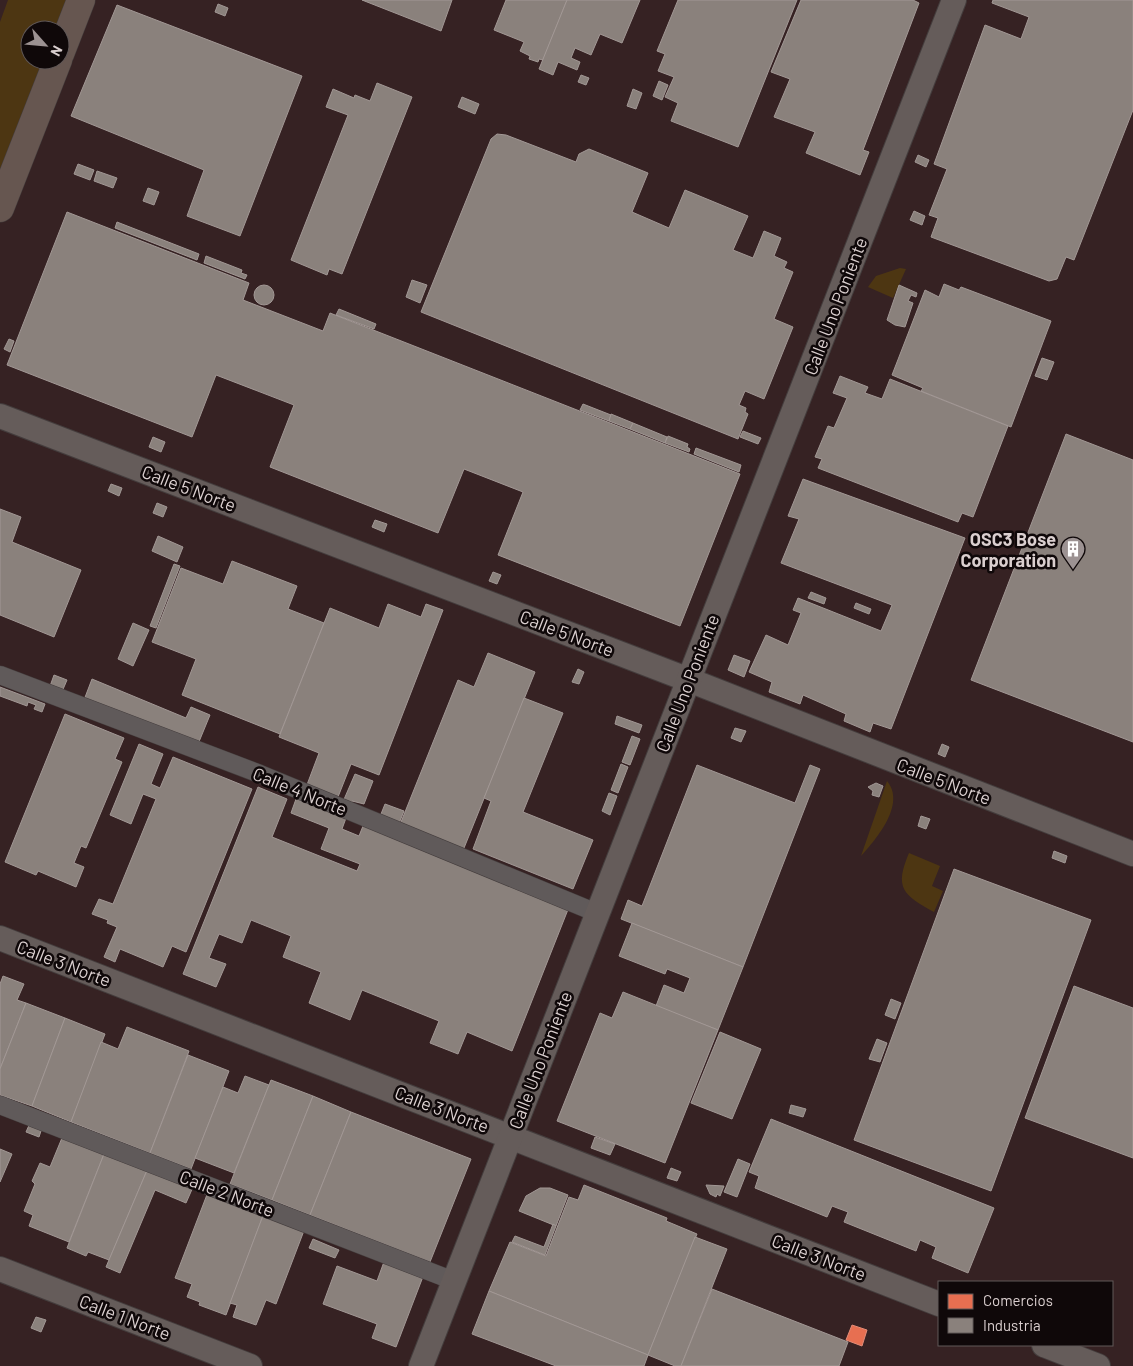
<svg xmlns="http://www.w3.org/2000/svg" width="1133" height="1366" font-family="Barlow,sans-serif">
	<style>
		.built { fill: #362223; fill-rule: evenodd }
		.green { fill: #4d3612 }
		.shops { fill: #e76f51; stroke: #e38c77 }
		.industry { fill: #8a817c; stroke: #a29895 }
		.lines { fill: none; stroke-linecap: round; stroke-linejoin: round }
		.street-casing { stroke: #443d3d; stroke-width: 19 }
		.secondary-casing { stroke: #443d3d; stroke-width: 26 }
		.highway-casing { stroke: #443d3d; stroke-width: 29 }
		.street { stroke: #605a5a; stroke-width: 18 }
		.secondary { stroke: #655c5a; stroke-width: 24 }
		.highway { stroke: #665650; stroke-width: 28 }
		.labels { text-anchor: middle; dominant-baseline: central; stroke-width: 5; stroke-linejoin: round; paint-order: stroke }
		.street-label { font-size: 18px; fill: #dacfcf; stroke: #0f0809 }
		.poi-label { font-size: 18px; font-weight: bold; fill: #dacfcf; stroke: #0f0809; text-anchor: end }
	</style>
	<rect width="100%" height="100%" fill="#282020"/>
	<path class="built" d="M0,0h1133v1366h-1133zM30,30h30v30h-30zM939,1282h173v63h-173z"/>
	<g class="green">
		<polygon points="8,0 69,0 58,30 30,30 30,60 46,60 0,177 0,22"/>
		<polygon points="900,268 906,269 893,298 868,287 876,276"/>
		<path d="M887,781c19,23 -10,57 -26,75z"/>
		<path d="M909,853l31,13 -8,20 11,5 -9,21c-31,-17 -40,-24 -25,-59z"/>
	</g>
	<polygon class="shops" points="852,1325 867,1330 862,1346 846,1340"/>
	<g class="industry">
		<polygon points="362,0 452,0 441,31"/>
		<polygon points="506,0 567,0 543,60 539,59 538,62 529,59 530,56 520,51 524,42 494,30"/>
		<polygon points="567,0 640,0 622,43 600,34 591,55 575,48 571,58 580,62 577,70 558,62 553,75 539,69"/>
		<polygon points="678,0 797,0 738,147 671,121 678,103 665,97 674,77 658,71 665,54 657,51"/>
		<polygon points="801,0 913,0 919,3 863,150 869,152 860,175 806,153 815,132 774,117 790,79 771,72"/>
		<polygon points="993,0 1133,0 1133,110 1074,260 1066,257 1057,279 1049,281 931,237 938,218 929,215 947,169 934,164 985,25 1021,39 1029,17 992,3"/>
		<polygon points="218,4 228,8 225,16 215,12"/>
		<polygon points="117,5 302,76 240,236 187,216 204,170 71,116"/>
		<polygon points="581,75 589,78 586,85 578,82"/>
		<polygon points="659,81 668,85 662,100 653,96"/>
		<polygon points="377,83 412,97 342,274 329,269 327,275 291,260 348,115 326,107 333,89 354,98 355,95 370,101"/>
		<polygon points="633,89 642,93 636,109 627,106"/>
		<polygon points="462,97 479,104 475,114 458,107"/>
		<polygon points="497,134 506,135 576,162 579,154 589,149 648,173 632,212 669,228 685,190 748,216 733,250 753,258 764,231 781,238 774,256 787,262 784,268 793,272 774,319 793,327 764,399 745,391 739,405 746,408 745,412 748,414 738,439 421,312 491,139"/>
		<polygon points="918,155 929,160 926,167 915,162"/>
		<polygon points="78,164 94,170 90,180 74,174"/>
		<polygon points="97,171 117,178 113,188 94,181"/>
		<polygon points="148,188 159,192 154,205 143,201"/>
		<polygon points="914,211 925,216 922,225 910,220"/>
		<polygon points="67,212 249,283 243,300 323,331 330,313 740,474 680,626 498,555 523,492 464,469 438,533 270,467 294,405 216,375 192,437 7,365"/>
		<polygon points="117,222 199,254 197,260 115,228"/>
		<polygon points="206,256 242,270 241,273 247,275 245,279 204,263"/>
		<polygon points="412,280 427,285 420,303 406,297"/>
		<polygon points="944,284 959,290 961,287 1051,321 1011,427 921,391 923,388 892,375 925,290 939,297"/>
		<circle cx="264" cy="295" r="10"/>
		<polygon points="899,285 917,293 916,297 911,295 908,301 913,303 905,327 895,325 887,320"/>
		<polygon points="339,309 376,324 374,329 336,315"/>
		<polygon points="9,339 14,341 10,352 4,349"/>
		<polygon points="1042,358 1054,362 1047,380 1035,376"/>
		<polygon points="840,376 868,387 865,393 882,399 890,379 1008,426 973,517 962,513 958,522 818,468 822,459 815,457 828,426 834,428 847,398 833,393"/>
		<polygon points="583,404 611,415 609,421 580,410"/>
		<polygon points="611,414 633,423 630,429 609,421"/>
		<polygon points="633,423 667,437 665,443 630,429"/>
		<polygon points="743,431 761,438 758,444 740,437"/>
		<polygon points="1066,434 1133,460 1133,742 971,680"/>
		<polygon points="668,436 688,444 687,447 690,449 689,452 665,443"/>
		<polygon points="153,437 165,442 161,452 149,447"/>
		<polygon points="696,448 741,465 739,472 694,454"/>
		<polygon points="803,479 965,538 891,729 873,723 870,732 844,721 846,714 803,695 800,704 769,692 772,682 749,672 766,635 788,645 801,613 793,610 798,598 881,631 892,605 781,563 799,519 788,516"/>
		<polygon points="111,484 122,488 119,496 108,491"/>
		<polygon points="157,503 167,507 163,517 153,513"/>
		<polygon points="0,509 21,517 12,542 81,570 54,637 0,615"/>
		<polygon points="375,520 387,524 384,532 372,527"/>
		<polygon points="158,536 183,547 177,562 152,551"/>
		<polygon points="232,561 297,586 288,609 324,623 280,734 182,695 196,659 152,642 181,568 223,584"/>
		<polygon points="174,564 180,566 156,628 150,626"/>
		<polygon points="493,572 501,575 497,584 489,581"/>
		<polygon points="811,592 826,598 824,604 808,598"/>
		<polygon points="856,603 871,609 869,614 854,608"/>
		<polygon points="388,604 421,617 426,604 443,610 379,775 351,764 336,802 305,790 319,753 279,737 330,608 379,628"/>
		<polygon points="133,623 149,630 133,666 118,659"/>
		<polygon points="488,653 535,672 462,853 399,827 458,680 474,687"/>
		<polygon points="734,655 750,661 744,677 728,670"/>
		<polygon points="578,669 584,672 579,684 572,682"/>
		<polygon points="54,675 67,680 61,694 49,689"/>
		<polygon points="92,679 186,718 191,707 210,715 196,749 84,700"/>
		<polygon points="0,687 45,704 42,712 34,709 36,705 28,702 27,706 0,696"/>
		<polygon points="524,698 563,713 523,812 593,840 573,889 473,849 491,801 484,798"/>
		<polygon points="65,714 124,738 115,759 122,762 86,848 81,846 74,863 84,867 76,887 38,871 36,875 5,862"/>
		<polygon points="617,716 642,725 639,733 615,724"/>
		<polygon points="735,728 746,731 741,742 731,738"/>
		<polygon points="632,736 640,739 630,765 622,762"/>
		<polygon points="139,744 163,754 151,784 160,788 173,757 252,789 186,952 172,946 163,967 120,949 115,962 104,957 117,927 107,923 108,920 92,914 99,899 113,904 156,799 143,794 131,824 110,815"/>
		<polygon points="942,744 949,747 945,757 938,754"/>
		<polygon points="621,764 628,767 618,793 611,790"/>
		<polygon points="697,765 795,803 810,765 820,769 743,967 621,919 628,900 642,906"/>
		<polygon points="355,774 373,781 364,804 352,801 350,807 342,804"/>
		<polygon points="876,783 883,786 879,797 872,795 873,791 868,787"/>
		<polygon points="258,787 287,799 272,837 357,871 360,864 321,849 329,828 291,813 296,799 346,818 342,829 359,836 363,826 569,907 512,1051 467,1032 458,1054 430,1043 439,1021 362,990 350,1020 309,1003 321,972 283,957 291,936 251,920 242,943 219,934 209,958 226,964 216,987 183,974"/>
		<polygon points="609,793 617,796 610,815 602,811"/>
		<polygon points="385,804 404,811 398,826 379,819"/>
		<polygon points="921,816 930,819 926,829 918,826"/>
		<polygon points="1054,851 1067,856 1065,863 1052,858"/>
		<polygon points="954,869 1091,920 991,1191 854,1140"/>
		<polygon points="632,923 743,967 718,1030 656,1006 664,985 684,993 690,978 667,969 665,974 619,956"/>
		<polygon points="3,976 24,984 17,1000 26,1003 0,1069 0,984"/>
		<polygon points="1074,986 1133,1008 1133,1158 1025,1118"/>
		<polygon points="623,992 718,1030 665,1163 557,1121 600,1013 612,1018"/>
		<polygon points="891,999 901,1003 895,1019 885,1015"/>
		<polygon points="26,1003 65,1018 32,1106 0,1095 0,1069"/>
		<polygon points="65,1018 105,1034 71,1122 32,1106"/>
		<polygon points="127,1027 189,1051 150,1153 71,1122 101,1042 118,1049"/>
		<polygon points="720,1032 761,1049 732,1119 691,1103"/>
		<polygon points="877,1039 887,1043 880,1062 869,1059"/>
		<polygon points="188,1055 229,1071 191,1169 150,1153"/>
		<polygon points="245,1076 269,1085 234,1173 195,1158 223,1087 238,1093"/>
		<polygon points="271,1080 313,1096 272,1200 230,1184"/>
		<polygon points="313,1096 351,1112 310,1215 272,1200"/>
		<polygon points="791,1105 806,1109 803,1117 789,1113"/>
		<polygon points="351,1112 471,1159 430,1262 310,1215"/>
		<polygon points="771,1119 994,1208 968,1273 932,1258 936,1247 920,1240 916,1251 844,1222 848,1212 832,1206 827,1217 755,1188 759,1176 749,1172"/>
		<polygon points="30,1123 42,1128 39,1137 26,1132"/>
		<polygon points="64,1133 106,1149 69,1242 29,1226 33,1215 24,1211 35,1184 32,1181 40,1163 50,1167"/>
		<polygon points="595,1137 615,1144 610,1155 591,1148"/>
		<polygon points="0,1149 12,1154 0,1182"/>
		<polygon points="106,1149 148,1168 109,1260 88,1252 86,1256 67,1248"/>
		<polygon points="738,1159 750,1164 737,1197 724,1192"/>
		<polygon points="148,1168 193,1187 186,1203 155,1190 120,1273 106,1267"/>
		<polygon points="671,1168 681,1172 677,1181 667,1178"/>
		<polygon points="584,1185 667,1218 666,1221 697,1234 648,1355 489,1291 510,1242 546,1256 569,1197 578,1200"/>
		<polygon points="706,1185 724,1186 720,1196 717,1194 716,1197 710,1194"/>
		<polygon points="540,1188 550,1188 568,1195 556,1226 519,1211 526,1196"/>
		<polygon points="208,1192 264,1213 226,1315 199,1305 200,1302 187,1297 192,1284 175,1278"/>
		<polygon points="264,1213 305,1228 276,1304 266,1300 256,1325 233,1317 237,1305 230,1303"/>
		<polygon points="553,1224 556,1226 545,1255 512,1242 515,1236 544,1247"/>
		<polygon points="695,1237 727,1249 681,1366 675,1366 648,1355"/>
		<polygon points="313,1239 339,1250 335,1258 309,1248"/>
		<polygon points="385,1259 424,1274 396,1347 372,1338 377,1324 323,1304 337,1266 377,1281"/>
		<polygon points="712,1289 848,1342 839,1366 681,1366"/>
		<polygon points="489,1291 648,1355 644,1366 556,1366 472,1334"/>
		<polygon points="36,1317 46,1320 41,1332 31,1328"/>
	</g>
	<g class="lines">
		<defs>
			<g id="street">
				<polyline points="0,675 260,774 597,913"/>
				<polyline points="0,1105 454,1281"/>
			</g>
			<g id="secondary">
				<polyline points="0,416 689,680 1133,854"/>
				<polyline points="0,938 939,1304"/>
				<polyline points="0,1269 250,1366"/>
				<polyline points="1044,1345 1098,1366"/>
				<polyline points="421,1366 954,0"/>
			</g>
			<g id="highway">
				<polyline points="60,54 81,0"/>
				<polyline points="0,208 58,60"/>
			</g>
		</defs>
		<use href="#street" class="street-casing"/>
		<use href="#secondary" class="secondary-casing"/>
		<use href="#highway" class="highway-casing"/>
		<use href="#street" class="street"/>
		<use href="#secondary" class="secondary"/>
		<use href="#highway" class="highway"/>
	</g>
	<defs>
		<symbol id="building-pin" viewBox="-11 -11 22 30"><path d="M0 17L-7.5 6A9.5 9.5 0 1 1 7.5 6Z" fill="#9c9292" stroke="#0f0809"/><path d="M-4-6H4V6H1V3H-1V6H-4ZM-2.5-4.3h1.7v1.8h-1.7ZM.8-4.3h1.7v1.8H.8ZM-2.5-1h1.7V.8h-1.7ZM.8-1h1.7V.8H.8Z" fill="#fff"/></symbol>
	</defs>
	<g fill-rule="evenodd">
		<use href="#building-pin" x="1059" y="535" width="28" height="38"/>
	</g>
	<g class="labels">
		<g class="street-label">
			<text transform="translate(835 306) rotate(-69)">Calle Uno Poniente</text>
			<text transform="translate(189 488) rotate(21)">Calle 5 Norte</text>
			<text transform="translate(567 633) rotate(21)">Calle 5 Norte</text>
			<text transform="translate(687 683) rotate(-69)">Calle Uno Poniente</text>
			<text transform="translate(944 781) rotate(21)">Calle 5 Norte</text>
			<text transform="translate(300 791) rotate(22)">Calle 4 Norte</text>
			<text transform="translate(64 963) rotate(21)">Calle 3 Norte</text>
			<text transform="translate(540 1060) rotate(-69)">Calle Uno Poniente</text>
			<text transform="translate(442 1109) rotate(21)">Calle 3 Norte</text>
			<text transform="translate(227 1193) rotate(21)">Calle 2 Norte</text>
			<text transform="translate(819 1257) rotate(21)">Calle 3 Norte</text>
			<text transform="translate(125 1317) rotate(21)">Calle 1 Norte</text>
		</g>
		<g class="poi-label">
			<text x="1056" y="539">OSC3 Bose<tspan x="1056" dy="21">Corporation</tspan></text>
		</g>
	</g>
	<rect x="938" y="1281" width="175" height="65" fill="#0f0809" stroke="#605858"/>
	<rect x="948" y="1294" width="25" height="15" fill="#e76f51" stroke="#605858"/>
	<text x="983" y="1306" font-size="15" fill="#dacfcf">Comercios</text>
	<rect x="948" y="1318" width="25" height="15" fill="#8a817c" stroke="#605858"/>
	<text x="983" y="1331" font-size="15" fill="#dacfcf">Industria</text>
	<g transform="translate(45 45) rotate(117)"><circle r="24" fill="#0f0809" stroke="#605858"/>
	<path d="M0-4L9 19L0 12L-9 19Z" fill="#9c9292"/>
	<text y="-8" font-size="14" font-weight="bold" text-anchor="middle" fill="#dacfcf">N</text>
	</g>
</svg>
